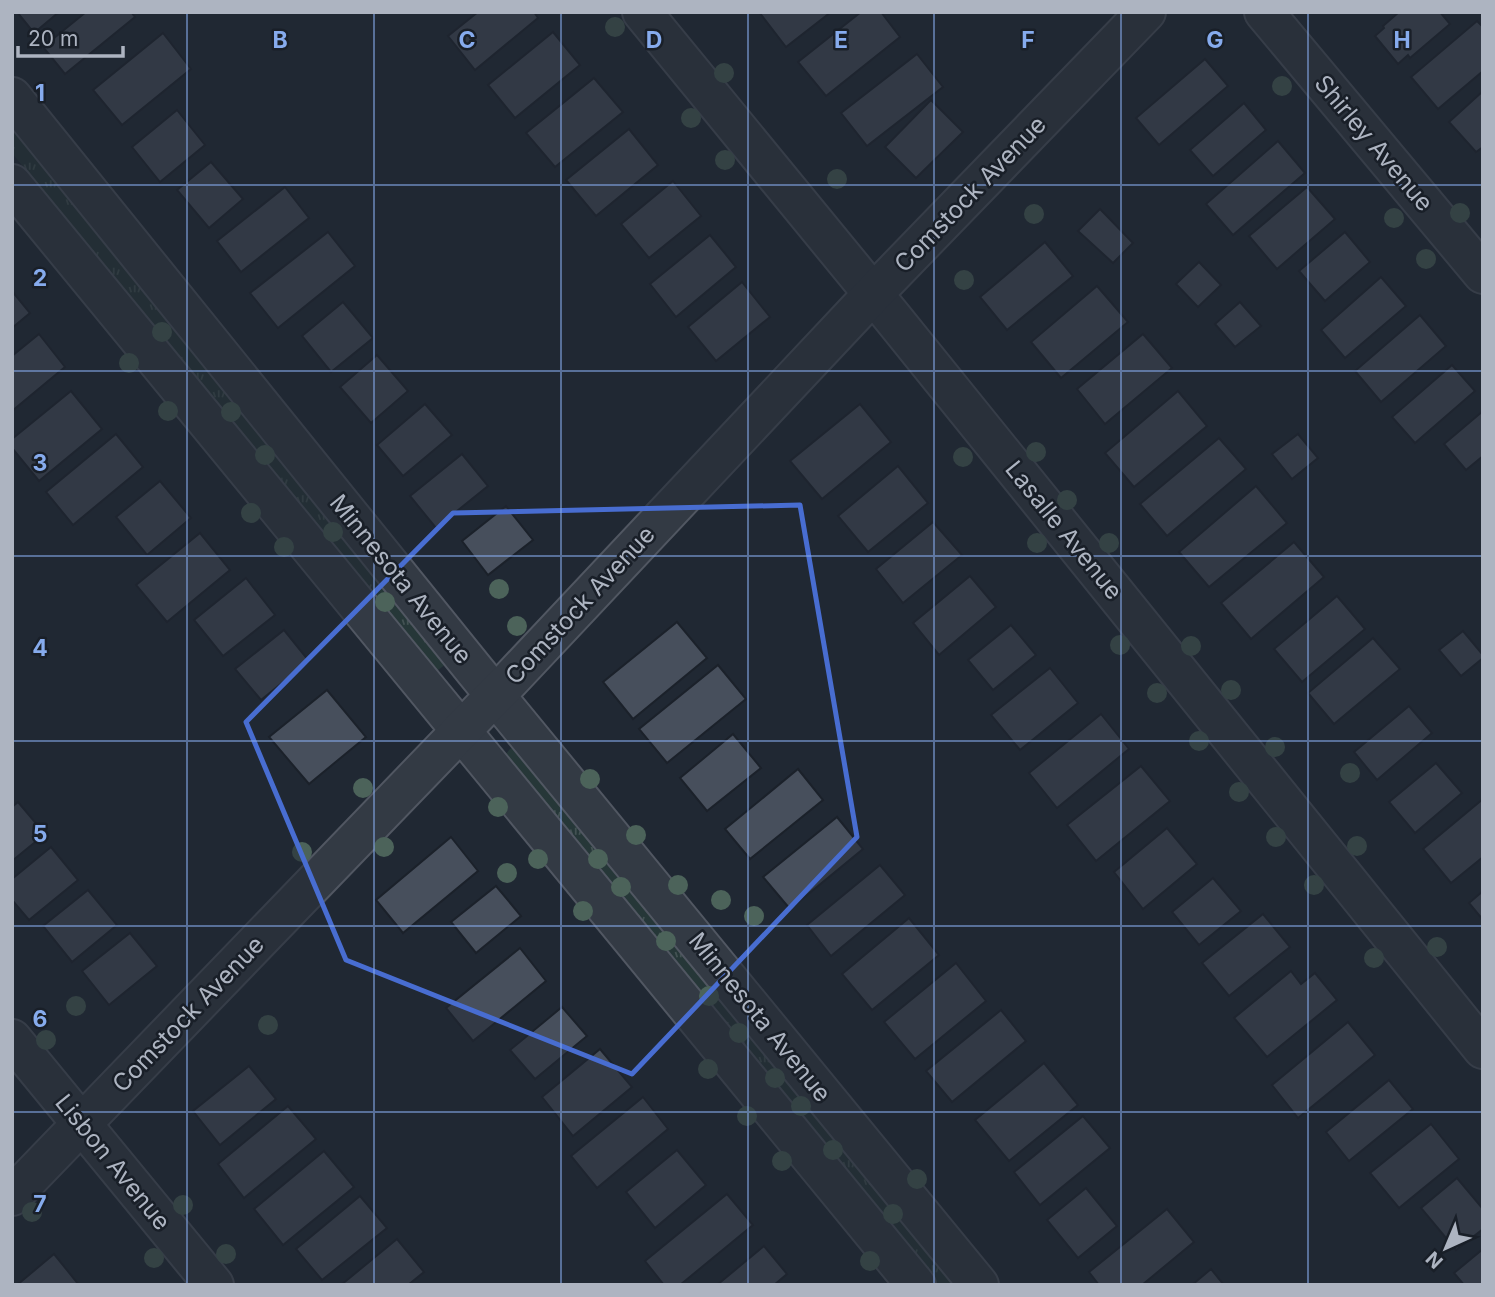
<svg xmlns="http://www.w3.org/2000/svg" width="1495" height="1297" font-family="Inter,sans-serif">
	<style>
		.grass { fill: url(#grass-tufts) }
		.building { fill: #474f5c; stroke: #1b212a; stroke-width: 2 }
		.lines { fill: none; stroke-linecap: round; stroke-linejoin: round }
		.minor-casing { stroke: #515762; stroke-width: 42 }
		.minor { stroke: #333a44; stroke-width: 38 }
		.tree { fill: #4c635a }
		.marked { fill: none; stroke: #486dd1; stroke-width: 5; stroke-linejoin: round }
		.grid { fill: none; stroke: #86abed; stroke-width: 2; stroke-opacity: 0.55 }
		.labels { text-anchor: middle; dominant-baseline: central; stroke-width: 5; stroke-linejoin: round; paint-order: stroke }
		.street-label { font-size: 24px; fill: #adb4c1; stroke: #191f28 }
		.grid-label { font-size: 23px; text-anchor: middle; font-weight: bold; fill: #86abed; stroke: #191f28; stroke-width: 5; stroke-linejoin: round; paint-order: stroke }
	</style>
	<defs>
		<pattern id="grass-tufts" width="24" height="20" patternUnits="userSpaceOnUse" patternTransform="scale(1.75)"><rect width="24" height="20" fill="#263738"/><path d="M3 7l-1-3M5 7V3M7 7l1-3M15 17l-1-3M17 17v-4M19 17l1-3" fill="none" stroke="#435253"/></pattern>
	</defs>
	<rect width="100%" height="100%" fill="#202833"/>
	<g class="grass">
		<polygon points="12,130 445,658 446,664 438,670 433,668 12,153"/>
		<polygon points="515,747 957,1285 937,1285 508,759 506,754 510,749"/>
	</g>
	<g class="building">
		<polygon points="17,12 59,12 34,33"/>
		<polygon points="86,12 131,12 135,17 65,74 43,47"/>
		<polygon points="478,12 534,12 538,18 475,70 448,36"/>
		<polygon points="759,12 831,12 786,47"/>
		<polygon points="861,12 881,12 900,37 826,96 798,62"/>
		<polygon points="1399,12 1440,12 1450,24 1410,58 1408,55 1398,64 1375,36 1384,28 1383,26"/>
		<polygon points="1477,21 1483,27 1483,71 1438,109 1411,77"/>
		<polygon points="553,32 580,65 515,118 488,85"/>
		<polygon points="163,33 191,69 122,125 93,90"/>
		<polygon points="917,54 943,87 867,146 841,113"/>
		<polygon points="1205,59 1228,86 1159,145 1136,118"/>
		<polygon points="594,78 623,112 555,167 526,133"/>
		<polygon points="1483,91 1483,147 1476,152 1449,122"/>
		<polygon points="931,100 963,132 916,178 885,147"/>
		<polygon points="1244,103 1266,130 1213,176 1190,150"/>
		<polygon points="177,110 205,145 160,182 132,147"/>
		<polygon points="629,129 658,165 596,216 566,180"/>
		<polygon points="1278,141 1305,173 1233,235 1206,204"/>
		<polygon points="211,162 243,199 209,228 177,190"/>
		<polygon points="673,181 701,216 649,258 621,224"/>
		<polygon points="285,187 309,218 241,272 217,241"/>
		<polygon points="1307,187 1335,219 1277,269 1249,236"/>
		<polygon points="1100,209 1133,243 1113,263 1078,231"/>
		<polygon points="328,232 355,266 278,328 250,293"/>
		<polygon points="1345,232 1370,262 1325,301 1299,271"/>
		<polygon points="710,235 736,267 676,317 650,284"/>
		<polygon points="1045,242 1073,276 1007,330 980,297"/>
		<polygon points="1199,262 1221,285 1198,307 1176,284"/>
		<polygon points="1381,277 1406,306 1345,358 1321,330"/>
		<polygon points="742,282 770,317 716,361 688,327"/>
		<polygon points="1097,286 1128,322 1061,378 1031,342"/>
		<polygon points="12,291 30,313 12,328"/>
		<polygon points="343,302 373,338 331,372 302,336"/>
		<polygon points="1240,302 1261,326 1235,347 1215,324"/>
		<polygon points="1420,315 1446,346 1381,402 1355,371"/>
		<polygon points="39,334 65,367 12,411 12,356"/>
		<polygon points="1143,334 1172,368 1105,424 1077,389"/>
		<polygon points="377,355 408,391 371,423 340,387"/>
		<polygon points="1452,365 1475,391 1415,443 1392,417"/>
		<polygon points="71,391 102,429 39,481 12,448 12,439"/>
		<polygon points="1178,391 1207,426 1134,487 1105,453"/>
		<polygon points="425,404 452,435 403,476 377,445"/>
		<polygon points="860,404 891,442 822,499 790,461"/>
		<polygon points="1483,411 1483,456 1466,470 1444,444"/>
		<polygon points="116,434 143,467 73,525 46,492"/>
		<polygon points="1298,434 1318,458 1292,479 1272,454"/>
		<polygon points="1219,438 1246,469 1167,536 1140,504"/>
		<polygon points="462,454 488,486 436,528 410,496"/>
		<polygon points="898,466 928,503 868,552 838,516"/>
		<polygon points="160,481 191,518 147,555 116,517"/>
		<polygon points="1256,486 1287,523 1209,587 1179,552"/>
		<polygon points="506,506 533,540 488,575 462,541"/>
		<polygon points="933,522 962,555 903,603 876,569"/>
		<polygon points="200,533 230,570 167,622 136,585"/>
		<polygon points="1294,542 1324,577 1251,639 1221,603"/>
		<polygon points="970,576 996,607 939,655 913,623"/>
		<polygon points="246,578 275,615 223,656 194,620"/>
		<polygon points="1337,596 1365,629 1302,682 1274,649"/>
		<polygon points="677,622 707,658 633,719 603,682"/>
		<polygon points="1011,625 1036,655 993,690 968,660"/>
		<polygon points="284,630 309,661 261,700 235,669"/>
		<polygon points="1463,631 1483,655 1483,658 1461,676 1439,650"/>
		<polygon points="1373,638 1400,669 1334,724 1308,693"/>
		<polygon points="718,665 746,699 667,763 639,729"/>
		<polygon points="1050,668 1078,703 1020,750 991,715"/>
		<polygon points="327,690 366,737 309,784 269,737"/>
		<polygon points="1409,706 1432,733 1377,780 1354,752"/>
		<polygon points="1101,714 1129,749 1057,808 1029,773"/>
		<polygon points="733,734 761,768 707,811 680,778"/>
		<polygon points="1436,763 1462,793 1415,833 1389,802"/>
		<polygon points="1141,766 1170,801 1096,861 1067,825"/>
		<polygon points="798,769 823,800 750,859 725,829"/>
		<polygon points="1483,799 1483,857 1451,883 1423,849"/>
		<polygon points="18,802 45,834 12,861 12,807"/>
		<polygon points="837,817 863,849 790,909 763,877"/>
		<polygon points="1167,828 1197,864 1143,909 1114,872"/>
		<polygon points="451,837 478,871 403,933 376,900"/>
		<polygon points="51,847 78,880 29,920 12,900 12,879"/>
		<polygon points="880,865 905,895 831,956 807,925"/>
		<polygon points="1213,878 1241,911 1199,945 1172,912"/>
		<polygon points="496,886 521,916 476,953 451,922"/>
		<polygon points="88,890 117,925 72,962 43,926"/>
		<polygon points="1483,891 1483,920 1469,903"/>
		<polygon points="1263,914 1290,947 1229,996 1202,963"/>
		<polygon points="909,918 939,955 872,1010 842,974"/>
		<polygon points="130,933 157,966 109,1005 82,971"/>
		<polygon points="520,948 546,981 473,1041 446,1008"/>
		<polygon points="956,963 986,1001 915,1059 884,1022"/>
		<polygon points="1291,971 1301,984 1315,973 1337,1000 1267,1057 1234,1018"/>
		<polygon points="562,1007 587,1036 535,1079 510,1050"/>
		<polygon points="1001,1010 1026,1041 952,1102 926,1071"/>
		<polygon points="1348,1022 1375,1055 1298,1118 1272,1085"/>
		<polygon points="600,1049 632,1087 573,1136 542,1097"/>
		<polygon points="1044,1063 1078,1105 1009,1161 975,1120"/>
		<polygon points="249,1066 276,1099 220,1145 193,1111"/>
		<polygon points="1389,1080 1413,1109 1349,1161 1326,1132"/>
		<polygon points="643,1097 668,1129 597,1188 571,1156"/>
		<polygon points="288,1106 316,1139 244,1198 218,1164"/>
		<polygon points="1083,1116 1110,1148 1040,1205 1014,1172"/>
		<polygon points="1431,1124 1459,1159 1399,1208 1370,1173"/>
		<polygon points="677,1150 706,1185 655,1228 626,1192"/>
		<polygon points="324,1151 354,1187 283,1245 254,1209"/>
		<polygon points="1457,1178 1483,1209 1483,1229 1456,1250 1421,1208"/>
		<polygon points="1086,1188 1117,1226 1078,1258 1047,1220"/>
		<polygon points="727,1194 753,1225 680,1285 664,1285 645,1261"/>
		<polygon points="360,1196 387,1228 322,1280 296,1249"/>
		<polygon points="1167,1209 1194,1242 1142,1285 1099,1285 1089,1272"/>
		<polygon points="397,1239 424,1272 408,1285 341,1285"/>
		<polygon points="764,1246 787,1274 774,1285 717,1285"/>
		<polygon points="1483,1249 1483,1285 1464,1285 1454,1273"/>
		<polygon points="54,1254 79,1285 17,1285"/>
		<polygon points="1211,1269 1224,1285 1192,1285"/>
	</g>
	<g class="lines">
		<defs>
			<g id="minor">
				<polyline points="642,12 892,317 1483,1049"/>
				<polyline points="1264,12 1483,274"/>
				<polyline points="12,97 476,672 979,1285"/>
				<polyline points="12,184 916,1285"/>
				<polyline points="12,1039 214,1285"/>
				<polyline points="12,1196 510,680 873,294 1146,12"/>
			</g>
		</defs>
		<use href="#minor" class="minor-casing"/>
		<use href="#minor" class="minor"/>
	</g>
	<g class="tree">
		<circle cx="615" cy="27" r="10"/>
		<circle cx="724" cy="73" r="10"/>
		<circle cx="1282" cy="86" r="10"/>
		<circle cx="691" cy="118" r="10"/>
		<circle cx="725" cy="160" r="10"/>
		<circle cx="837" cy="179" r="10"/>
		<circle cx="1460" cy="213" r="10"/>
		<circle cx="1034" cy="214" r="10"/>
		<circle cx="1394" cy="218" r="10"/>
		<circle cx="1426" cy="259" r="10"/>
		<circle cx="964" cy="280" r="10"/>
		<circle cx="162" cy="332" r="10"/>
		<circle cx="129" cy="363" r="10"/>
		<circle cx="168" cy="411" r="10"/>
		<circle cx="231" cy="412" r="10"/>
		<circle cx="1036" cy="452" r="10"/>
		<circle cx="265" cy="455" r="10"/>
		<circle cx="963" cy="457" r="10"/>
		<circle cx="1067" cy="500" r="10"/>
		<circle cx="251" cy="513" r="10"/>
		<circle cx="333" cy="532" r="10"/>
		<circle cx="1037" cy="543" r="10"/>
		<circle cx="1109" cy="543" r="10"/>
		<circle cx="284" cy="547" r="10"/>
		<circle cx="499" cy="589" r="10"/>
		<circle cx="385" cy="602" r="10"/>
		<circle cx="517" cy="626" r="10"/>
		<circle cx="1120" cy="645" r="10"/>
		<circle cx="1191" cy="646" r="10"/>
		<circle cx="1231" cy="690" r="10"/>
		<circle cx="1157" cy="693" r="10"/>
		<circle cx="1199" cy="741" r="10"/>
		<circle cx="1275" cy="747" r="10"/>
		<circle cx="1350" cy="773" r="10"/>
		<circle cx="590" cy="779" r="10"/>
		<circle cx="363" cy="788" r="10"/>
		<circle cx="1239" cy="792" r="10"/>
		<circle cx="498" cy="807" r="10"/>
		<circle cx="636" cy="835" r="10"/>
		<circle cx="1276" cy="837" r="10"/>
		<circle cx="1357" cy="846" r="10"/>
		<circle cx="384" cy="847" r="10"/>
		<circle cx="302" cy="852" r="10"/>
		<circle cx="538" cy="859" r="10"/>
		<circle cx="598" cy="859" r="10"/>
		<circle cx="507" cy="873" r="10"/>
		<circle cx="678" cy="885" r="10"/>
		<circle cx="1314" cy="885" r="10"/>
		<circle cx="621" cy="887" r="10"/>
		<circle cx="721" cy="900" r="10"/>
		<circle cx="583" cy="911" r="10"/>
		<circle cx="754" cy="916" r="10"/>
		<circle cx="666" cy="941" r="10"/>
		<circle cx="1437" cy="947" r="10"/>
		<circle cx="1374" cy="958" r="10"/>
		<circle cx="709" cy="996" r="10"/>
		<circle cx="76" cy="1006" r="10"/>
		<circle cx="268" cy="1025" r="10"/>
		<circle cx="739" cy="1033" r="10"/>
		<circle cx="46" cy="1040" r="10"/>
		<circle cx="708" cy="1069" r="10"/>
		<circle cx="775" cy="1078" r="10"/>
		<circle cx="801" cy="1106" r="10"/>
		<circle cx="747" cy="1116" r="10"/>
		<circle cx="833" cy="1150" r="10"/>
		<circle cx="782" cy="1161" r="10"/>
		<circle cx="917" cy="1179" r="10"/>
		<circle cx="183" cy="1205" r="10"/>
		<circle cx="32" cy="1212" r="10"/>
		<circle cx="893" cy="1214" r="10"/>
		<circle cx="226" cy="1254" r="10"/>
		<circle cx="154" cy="1258" r="10"/>
		<circle cx="870" cy="1261" r="10"/>
	</g>
	<path d="M0 0H1495V1297H0ZM800,505l57,332 -225,237 -286,-114 -100,-238 207,-209z" fill="#202833" fill-opacity=".55" fill-rule="evenodd"/>
	<path class="marked" d="M800,505l57,332 -225,237 -286,-114 -100,-238 207,-209z"/>
	<path class="grid" d="M187,12v1273M374,12v1273M561,12v1273M748,12v1273M934,12v1273M1121,12v1273M1308,12v1273M12,185h1471M12,371h1471M12,556h1471M12,741h1471M12,926h1471M12,1112h1471"/>
	<g class="labels">
		<g class="street-label">
			<text transform="translate(1374 143) rotate(50)">Shirley Avenue</text>
			<text transform="translate(970 194) rotate(-46)">Comstock Avenue</text>
			<text transform="translate(1064 530) rotate(51)">Lasalle Avenue</text>
			<text transform="translate(401 579) rotate(51)">Minnesota Avenue</text>
			<text transform="translate(580 605) rotate(-47)">Comstock Avenue</text>
			<text transform="translate(188 1014) rotate(-46)">Comstock Avenue</text>
			<text transform="translate(760 1017) rotate(51)">Minnesota Avenue</text>
			<text transform="translate(113 1162) rotate(51)">Lisbon Avenue</text>
		</g>
	</g>
	<g class="grid-label">
		<text x="280" y="48">B</text>
		<text x="467" y="48">C</text>
		<text x="654" y="48">D</text>
		<text x="841" y="48">E</text>
		<text x="1028" y="48">F</text>
		<text x="1215" y="48">G</text>
		<text x="1402" y="48">H</text>
		<text x="40" y="101">1</text>
		<text x="40" y="286">2</text>
		<text x="40" y="471">3</text>
		<text x="40" y="656">4</text>
		<text x="40" y="842">5</text>
		<text x="40" y="1027">6</text>
		<text x="40" y="1212">7</text>
	</g>
	<rect width="1495" height="1297" fill="none" stroke="#adb4c1" stroke-width="28"/>
	<g transform="translate(1446 1248) rotate(224)" stroke="#191f28" stroke-width="5" paint-order="stroke">
	<path d="M0-5L12 26L0 18L-12 26Z" fill="#adb4c1"/>
	<text y="-10" font-size="19" font-weight="bold" text-anchor="middle" fill="#adb4c1">N</text>
	</g>
	<path d="M18 46v10h105v-10" fill="none" stroke="#adb4c1" stroke-width="3.5"/>
	<text x="28" y="46" font-size="21" fill="#adb4c1" stroke="#191f28" stroke-width="5" paint-order="stroke">20 m</text>
</svg>
